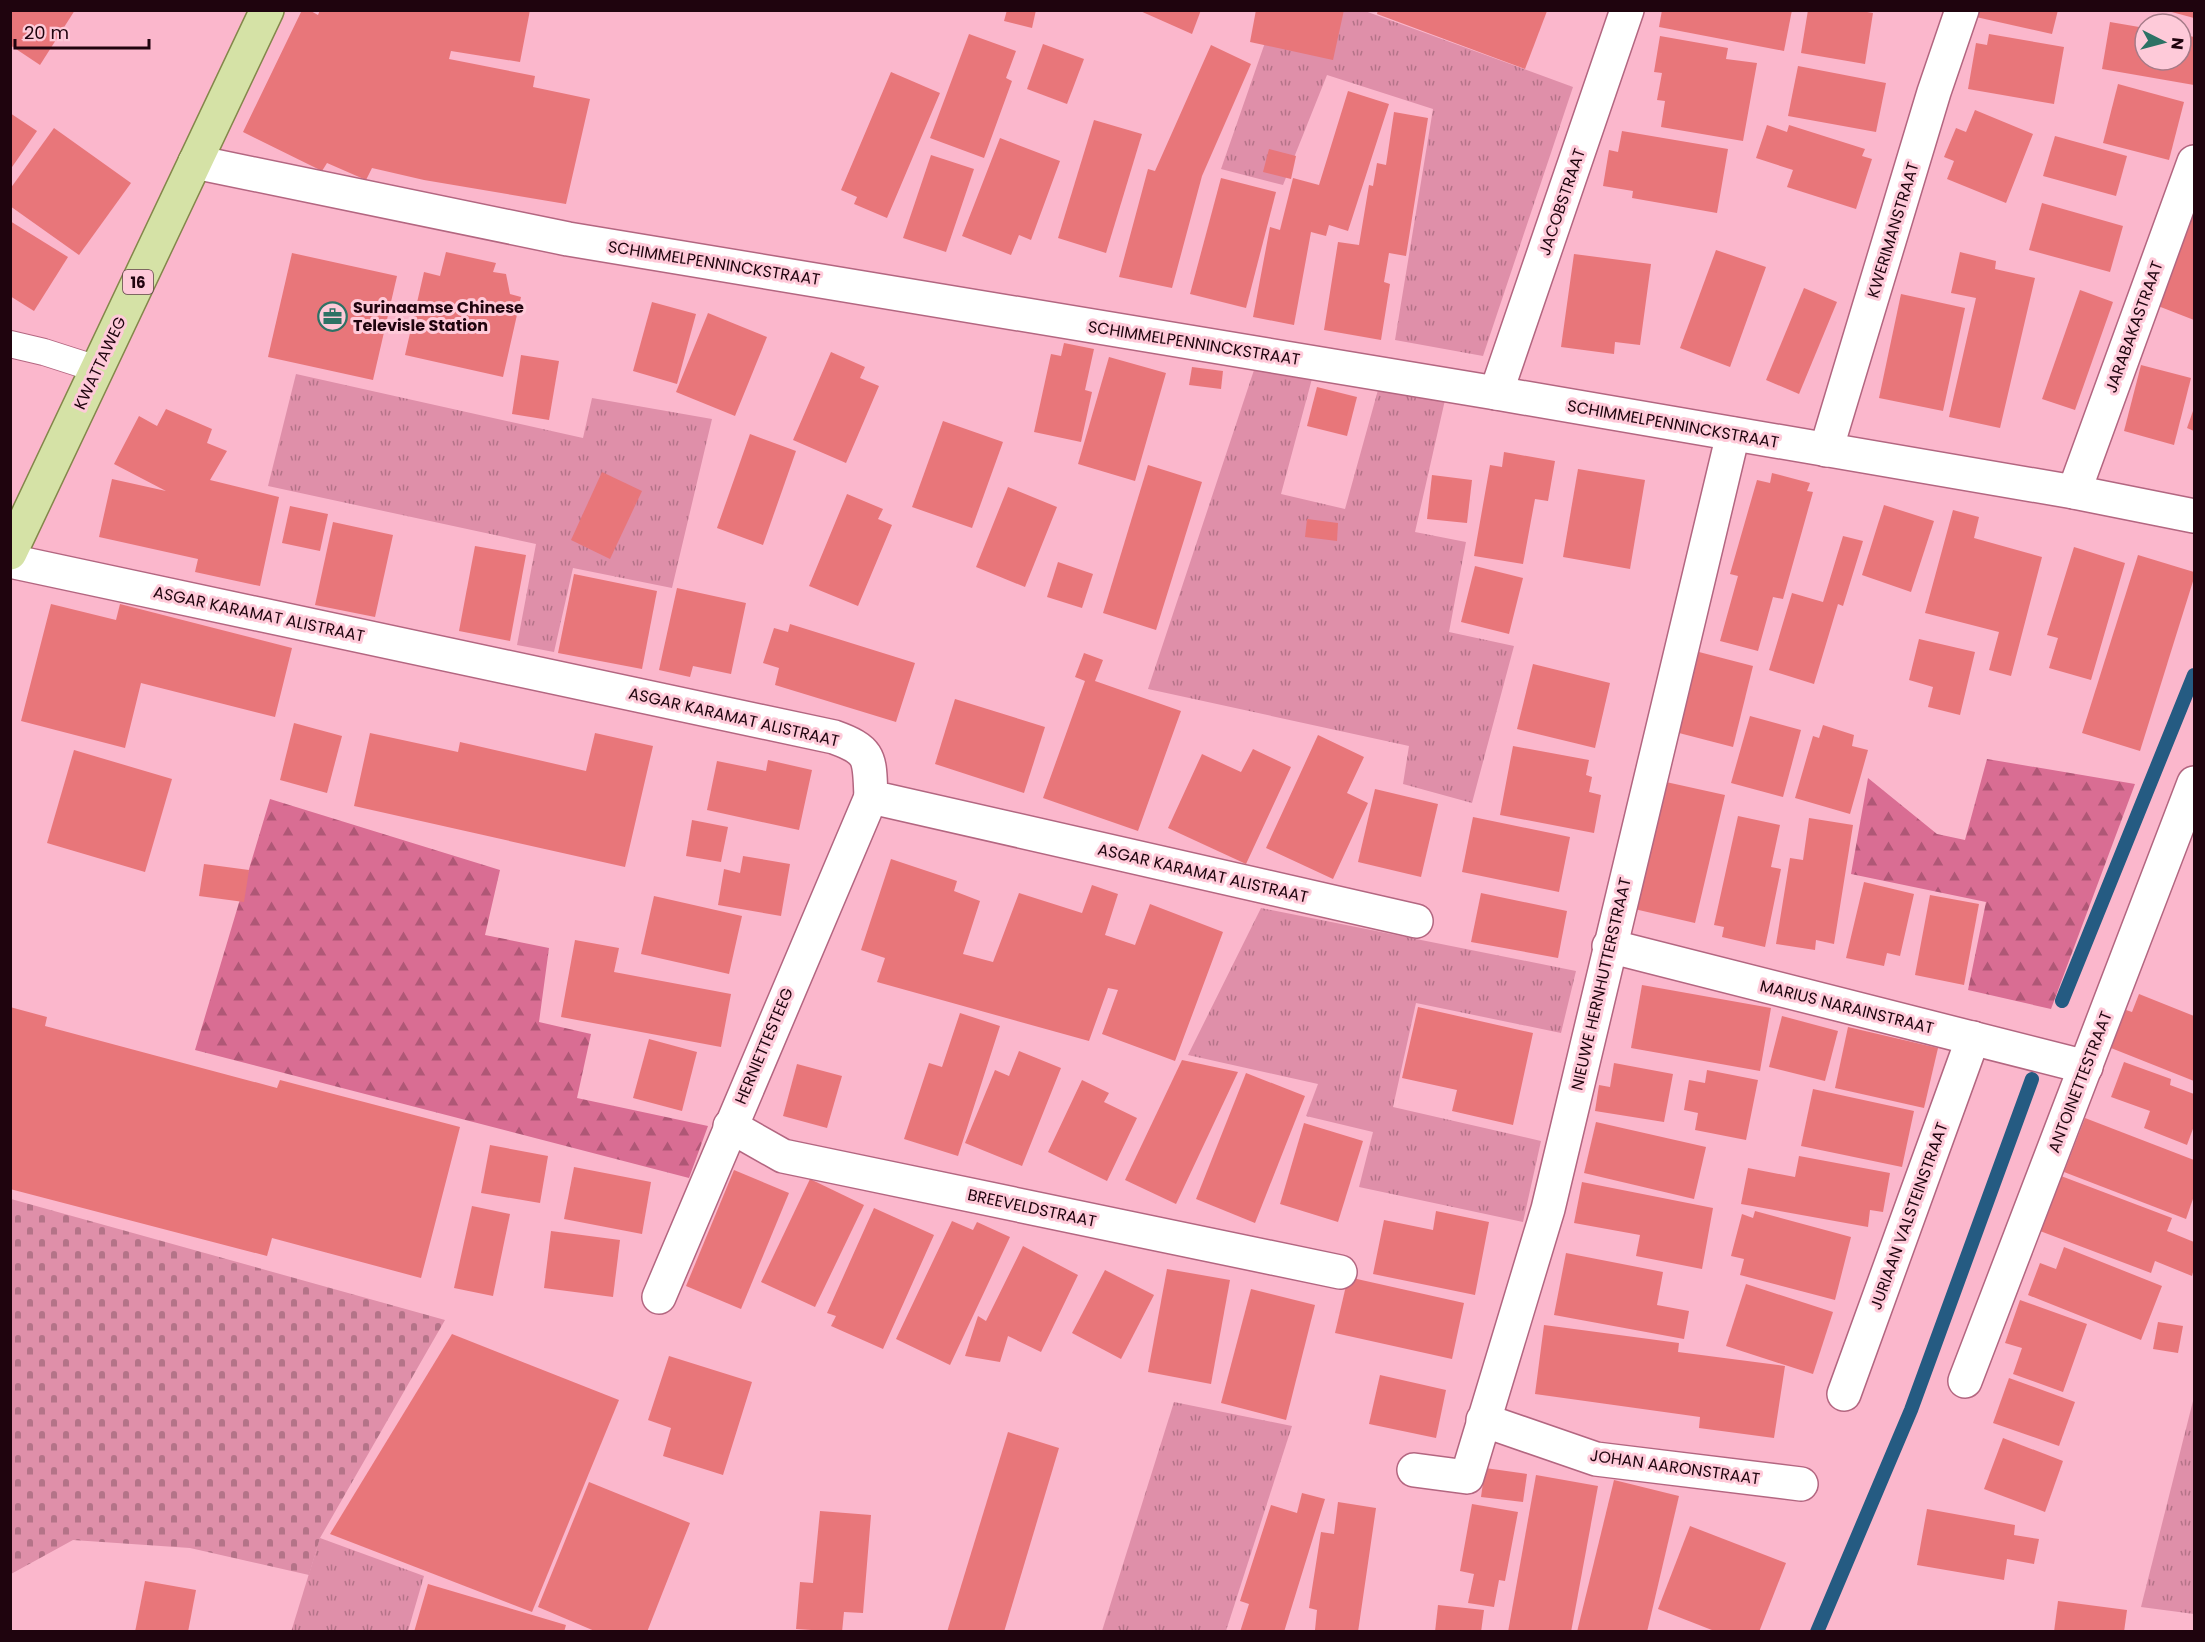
<svg xmlns="http://www.w3.org/2000/svg" width="2205" height="1642" font-family="Poppins,sans-serif">
	<style>
		.grass { fill: url(#grass-tufts) }
		.forest { fill: url(#forest-firs) }
		.cemetery { fill: url(#cemetery-stones) }
		.lines { fill: none; stroke-linecap: round; stroke-linejoin: round }
		.stream { stroke: #255b82; stroke-width: 14 }
		.building { fill: #e8767a }
		.lane-casing { stroke: #b36680; stroke-width: 28 }
		.street-casing { stroke: #b36680; stroke-width: 36 }
		.primary-casing { stroke: #83874a; stroke-width: 36 }
		.lane { stroke: #fff; stroke-width: 26 }
		.street { stroke: #fff; stroke-width: 33 }
		.primary { stroke: #d5e2a6; stroke-width: 33 }
		.labels { text-anchor: middle; dominant-baseline: central; stroke-width: 6; stroke-linejoin: round; paint-order: stroke }
		.shield { fill: #fecad9; stroke: #623f4b; stroke-width: 1.5 }
		.shield-label { font-size: 15px; font-weight: bold; fill: #1f040e }
		.street-label { font-size: 16px; fill: #1f040e; stroke: #fecad9 }
		.poi-label { font-size: 16px; font-weight: bold; fill: #1f040e; stroke: #fecad9; text-anchor: start }
	</style>
	<defs>
		<pattern id="grass-tufts" width="24" height="20" patternUnits="userSpaceOnUse" patternTransform="scale(1.5)"><rect width="24" height="20" fill="#df8fa9"/><path d="M3 7l-1-3M5 7V3M7 7l1-3M15 17l-1-3M17 17v-4M19 17l1-3" fill="none" stroke="#b47388"/></pattern>
		<pattern id="forest-firs" width="22" height="20" patternUnits="userSpaceOnUse" patternTransform="scale(1.5)"><rect width="22" height="20" fill="#d96d93"/><path d="M5 1l3.5 6h-7zM16 11l3.5 6h-7z" fill="#af5776"/></pattern>
		<pattern id="cemetery-stones" width="16" height="16" patternUnits="userSpaceOnUse" patternTransform="scale(1.5)"><rect width="16" height="16" fill="#df8fa9"/><path d="M2 7V4a2 2 0 0 1 4 0v3zM10 15v-3a2 2 0 0 1 4 0v3z" fill="#b47388"/></pattern>
	</defs>
	<rect width="100%" height="100%" fill="#fbb7cc"/>
	<g class="grass">
		<polygon points="1276,11 1365,11 1573,87 1483,356 1395,340 1433,109 1327,75 1283,185 1221,169"/>
		<polygon points="1256,364 1313,375 1281,494 1345,509 1378,390 1445,400 1415,532 1466,542 1449,632 1514,646 1472,803 1403,784 1409,746 1148,689"/>
		<polygon points="296,374 583,438 592,398 712,419 672,588 573,568 554,652 517,645 536,544 268,486"/>
		<polygon points="1261,908 1576,971 1561,1033 1416,1003 1393,1107 1541,1141 1523,1222 1359,1187 1373,1132 1306,1116 1318,1084 1188,1055"/>
		<polygon points="2194,1397 2194,1614 2141,1607"/>
		<polygon points="1174,1402 1292,1426 1226,1631 1102,1631"/>
		<polygon points="320,1538 424,1576 408,1631 291,1632"/>
	</g>
	<g class="forest">
		<polygon points="1987,759 2135,784 2051,1009 1968,990 1986,902 1851,874 1868,778 1937,834 1965,840"/>
		<polygon points="270,799 500,870 485,935 549,948 539,1022 591,1034 577,1098 708,1126 689,1178 195,1050"/>
	</g>
	<polygon class="cemetery" points="11,1199 445,1320 320,1538 309,1575 190,1548 73,1540 11,1574"/>
	<g class="lines">
		<g class="stream">
			<polyline points="2062,1001 2194,675"/>
			<polyline points="1817,1632 1911,1410 2032,1079"/>
		</g>
	</g>
	<g class="building">
		<polygon points="10,10 75,10 40,65 10,45"/>
		<polygon points="302,10 309,10 318,15 320,10 530,10 520,62 451,51 449,59 535,76 533,87 590,99 566,204 424,180 372,168 366,180 327,163 322,171 243,132"/>
		<polygon points="1007,10 1036,10 1032,28 1004,21"/>
		<polygon points="1138,10 1201,10 1192,34"/>
		<polygon points="1256,10 1344,10 1333,60 1250,42"/>
		<polygon points="1378,10 1546,10 1547,11 1525,69 1377,14"/>
		<polygon points="1662,10 1792,10 1784,51 1659,27"/>
		<polygon points="1808,10 1855,10 1873,13 1865,64 1801,53"/>
		<polygon points="1977,10 2058,10 2052,34 1976,17"/>
		<polygon points="2168,10 2194,10 2194,18 2168,11"/>
		<polygon points="2110,22 2145,28 2145,60 2181,60 2181,34 2194,37 2194,85 2102,69"/>
		<polygon points="969,34 1016,51 1006,78 1012,81 984,158 930,138"/>
		<polygon points="1989,34 2064,47 2054,104 1968,89 1976,43 1987,45"/>
		<polygon points="1660,36 1728,48 1726,59 1757,63 1743,141 1661,127 1665,101 1657,100 1662,73 1654,72"/>
		<polygon points="1043,44 1084,59 1067,104 1027,89"/>
		<polygon points="1211,45 1251,64 1202,176 1172,288 1119,277 1148,169 1155,171"/>
		<polygon points="1798,66 1886,83 1876,132 1788,116"/>
		<polygon points="891,72 940,93 887,218 854,204 857,197 841,190"/>
		<polygon points="2118,84 2184,102 2169,160 2103,143"/>
		<polygon points="1348,91 1389,104 1348,231 1329,225 1326,236 1311,232 1294,325 1253,317 1270,227 1280,230 1293,178 1319,185"/>
		<polygon points="1975,110 2033,134 2006,203 1947,179 1954,161 1944,157 1956,128 1966,132"/>
		<polygon points="1394,112 1428,118 1406,256 1389,253 1384,282 1390,284 1381,340 1324,330 1338,242 1359,245 1369,185 1373,186 1377,163 1386,165"/>
		<polygon points="10,113 37,131 10,170"/>
		<polygon points="1094,120 1142,134 1106,253 1058,238"/>
		<polygon points="1767,125 1787,132 1789,125 1865,149 1862,156 1872,159 1856,209 1787,187 1793,170 1756,158"/>
		<polygon points="54,128 131,183 79,255 10,206 10,189"/>
		<polygon points="1622,131 1728,149 1717,213 1632,198 1633,191 1603,186 1609,150 1618,152"/>
		<polygon points="2055,136 2127,156 2116,196 2043,176"/>
		<polygon points="1000,138 1060,161 1031,240 1019,235 1011,255 962,236"/>
		<polygon points="1269,149 1296,156 1291,179 1263,172"/>
		<polygon points="931,155 974,169 946,252 903,238"/>
		<polygon points="1221,178 1276,192 1246,308 1190,294"/>
		<polygon points="2042,203 2123,226 2110,272 2029,250"/>
		<polygon points="2194,207 2194,320 2158,306"/>
		<polygon points="10,221 68,257 34,311 10,296"/>
		<polygon points="1716,250 1766,267 1730,367 1680,348"/>
		<polygon points="446,252 496,263 493,272 506,274 510,294 521,297 503,377 405,355 424,272 440,276"/>
		<polygon points="1960,252 1996,261 1995,269 2035,278 2000,428 1949,417 1976,298 1951,293"/>
		<polygon points="292,253 397,276 373,380 268,357"/>
		<polygon points="1574,254 1651,264 1640,345 1615,342 1614,354 1561,347"/>
		<polygon points="1804,288 1837,302 1799,394 1766,380"/>
		<polygon points="2080,290 2113,302 2075,410 2042,399"/>
		<polygon points="1901,294 1965,308 1943,411 1879,398"/>
		<polygon points="652,302 696,314 677,384 633,371"/>
		<polygon points="708,313 767,337 735,416 676,392"/>
		<polygon points="1064,343 1094,349 1085,390 1092,392 1081,442 1034,432 1051,354 1061,356"/>
		<polygon points="831,352 865,367 860,378 879,386 846,463 793,440"/>
		<polygon points="521,355 559,361 549,420 512,414"/>
		<polygon points="1109,357 1166,373 1135,481 1078,464"/>
		<polygon points="2141,365 2191,378 2174,445 2124,431"/>
		<polygon points="1192,367 1223,371 1221,389 1189,385"/>
		<polygon points="1317,387 1357,397 1347,436 1307,426"/>
		<polygon points="2194,408 2194,431 2187,428"/>
		<polygon points="166,409 212,429 207,443 227,451 210,480 279,497 260,586 195,572 198,559 99,537 112,479 166,491 114,464 139,416 157,426"/>
		<polygon points="943,421 1003,442 972,528 912,507"/>
		<polygon points="750,434 796,451 763,545 717,528"/>
		<polygon points="1504,452 1555,461 1548,501 1535,499 1523,564 1474,556 1490,465 1502,467"/>
		<polygon points="1148,465 1202,482 1156,630 1103,613"/>
		<polygon points="1578,469 1645,480 1630,569 1563,557"/>
		<polygon points="602,472 642,491 610,559 571,540"/>
		<polygon points="1772,473 1810,483 1807,491 1813,492 1783,599 1773,597 1758,651 1720,641 1738,576 1730,574 1757,480 1770,483"/>
		<polygon points="1432,475 1472,480 1467,523 1427,519"/>
		<polygon points="1008,487 1057,507 1025,587 976,567"/>
		<polygon points="847,494 883,509 878,519 892,525 858,606 809,586"/>
		<polygon points="1884,505 1934,521 1911,592 1862,575"/>
		<polygon points="290,506 328,514 320,551 282,543"/>
		<polygon points="1953,510 1979,517 1974,538 2042,557 2011,676 1989,670 1999,632 1925,613"/>
		<polygon points="1307,519 1338,523 1337,541 1305,537"/>
		<polygon points="333,522 393,535 375,617 315,605"/>
		<polygon points="1843,536 1863,541 1843,606 1838,604 1814,684 1769,670 1792,593 1823,602"/>
		<polygon points="475,546 526,555 510,641 459,631"/>
		<polygon points="2074,547 2125,563 2091,680 2049,668 2058,638 2047,635"/>
		<polygon points="2138,555 2194,572 2194,578 2140,751 2082,733"/>
		<polygon points="1058,562 1093,574 1082,608 1047,597"/>
		<polygon points="1475,566 1523,578 1509,634 1461,622"/>
		<polygon points="574,574 657,591 642,669 558,653"/>
		<polygon points="677,588 746,603 731,674 693,666 690,677 659,670"/>
		<polygon points="51,604 116,620 120,604 292,648 275,717 141,683 125,748 21,721"/>
		<polygon points="790,624 915,663 896,722 775,685 779,668 763,663 774,628 788,632"/>
		<polygon points="1919,639 1975,652 1960,715 1928,707 1933,687 1909,680"/>
		<polygon points="1699,652 1753,666 1733,747 1679,733"/>
		<polygon points="1084,653 1103,660 1095,681 1181,711 1138,831 1043,798 1085,681 1075,677"/>
		<polygon points="1533,664 1610,683 1595,748 1517,729"/>
		<polygon points="955,699 1045,727 1024,793 935,764"/>
		<polygon points="1750,716 1801,730 1783,797 1731,783"/>
		<polygon points="294,723 342,736 327,793 280,780"/>
		<polygon points="1823,725 1854,735 1852,746 1868,750 1850,814 1795,798 1813,736 1819,738"/>
		<polygon points="370,733 458,752 460,742 586,771 595,733 653,746 625,867 354,806"/>
		<polygon points="1318,735 1364,757 1347,793 1368,803 1333,879 1266,848"/>
		<polygon points="1513,746 1589,760 1586,775 1592,777 1589,792 1601,795 1594,833 1500,815"/>
		<polygon points="1253,749 1291,767 1246,864 1168,828 1202,754 1241,772"/>
		<polygon points="74,750 172,779 145,872 47,843"/>
		<polygon points="768,760 812,770 799,830 707,810 717,761 766,771"/>
		<polygon points="1666,782 1725,795 1695,923 1630,908 1640,869 1646,870"/>
		<polygon points="1375,789 1438,804 1421,877 1358,862"/>
		<polygon points="1738,816 1780,825 1771,867 1781,869 1765,947 1722,937 1724,927 1714,925"/>
		<polygon points="1473,817 1570,837 1559,892 1462,872"/>
		<polygon points="1809,818 1853,825 1834,944 1816,940 1815,950 1776,944 1790,858 1803,860"/>
		<polygon points="692,820 728,827 721,862 686,856"/>
		<polygon points="743,856 790,864 781,916 718,905 724,869 740,873"/>
		<polygon points="891,859 957,881 954,891 980,901 963,954 993,962 1019,893 1082,913 1092,885 1118,894 1105,935 1135,945 1150,904 1223,932 1175,1061 1102,1034 1118,990 1108,988 1089,1041 877,982 885,958 861,950"/>
		<polygon points="204,864 249,870 244,902 199,896"/>
		<polygon points="1864,882 1914,894 1900,956 1887,953 1884,966 1846,958"/>
		<polygon points="1481,893 1567,911 1558,958 1471,942"/>
		<polygon points="1930,895 1979,904 1964,985 1915,975"/>
		<polygon points="654,896 742,916 729,974 641,954"/>
		<polygon points="575,940 619,948 614,972 731,994 721,1047 561,1017"/>
		<polygon points="1642,985 1771,1008 1760,1071 1631,1048"/>
		<polygon points="2139,994 2194,1016 2194,1081 2111,1048 2126,1010 2132,1012"/>
		<polygon points="10,1007 47,1017 45,1026 277,1088 280,1080 460,1127 421,1278 272,1238 267,1256 10,1189"/>
		<polygon points="1418,1007 1533,1033 1513,1125 1452,1111 1457,1090 1402,1078"/>
		<polygon points="960,1013 1000,1026 958,1156 904,1139 929,1063 942,1067"/>
		<polygon points="1782,1016 1838,1031 1825,1081 1769,1067"/>
		<polygon points="1848,1027 1938,1048 1924,1108 1835,1088"/>
		<polygon points="649,1039 697,1052 682,1111 633,1098"/>
		<polygon points="1019,1051 1061,1068 1022,1166 965,1143 995,1070 1009,1076"/>
		<polygon points="1182,1060 1238,1072 1176,1204 1125,1180"/>
		<polygon points="2124,1062 2171,1079 2170,1085 2194,1094 2194,1126 2187,1145 2144,1128 2150,1111 2111,1097"/>
		<polygon points="1614,1063 1673,1074 1664,1122 1595,1111 1599,1085 1610,1087"/>
		<polygon points="797,1064 842,1076 827,1128 783,1116"/>
		<polygon points="1707,1070 1758,1080 1746,1140 1695,1130 1698,1113 1684,1110 1689,1080 1705,1083"/>
		<polygon points="1246,1073 1305,1096 1255,1223 1196,1199"/>
		<polygon points="1082,1080 1109,1093 1104,1102 1137,1118 1107,1181 1048,1152"/>
		<polygon points="1813,1089 1914,1111 1902,1167 1801,1146"/>
		<polygon points="2085,1118 2194,1160 2194,1196 2186,1219 2064,1172"/>
		<polygon points="1596,1122 1706,1147 1694,1199 1584,1173"/>
		<polygon points="1304,1123 1363,1141 1338,1222 1280,1204"/>
		<polygon points="490,1145 548,1156 540,1203 481,1193"/>
		<polygon points="1799,1156 1890,1173 1883,1212 1870,1210 1868,1227 1741,1204 1748,1168 1795,1177"/>
		<polygon points="574,1167 651,1182 642,1234 564,1219"/>
		<polygon points="734,1170 789,1193 741,1309 686,1286"/>
		<polygon points="2061,1176 2172,1218 2167,1231 2194,1242 2194,1268 2192,1276 2155,1261 2151,1273 2040,1231"/>
		<polygon points="810,1179 864,1205 815,1307 761,1282"/>
		<polygon points="1582,1182 1713,1208 1702,1269 1636,1256 1640,1235 1574,1223"/>
		<polygon points="472,1206 510,1214 493,1296 454,1288"/>
		<polygon points="874,1208 934,1235 883,1349 831,1326 836,1316 827,1313"/>
		<polygon points="1436,1211 1489,1222 1475,1295 1373,1274 1384,1220 1433,1230"/>
		<polygon points="1755,1211 1851,1237 1835,1300 1740,1275 1744,1259 1731,1256 1742,1214 1753,1218"/>
		<polygon points="952,1221 973,1230 977,1222 1010,1237 950,1365 896,1339"/>
		<polygon points="551,1231 620,1240 613,1297 544,1288"/>
		<polygon points="1023,1246 1078,1275 1041,1352 1008,1336 1000,1362 965,1356 978,1316 986,1321"/>
		<polygon points="2064,1247 2162,1286 2141,1340 2028,1295 2040,1263 2056,1269"/>
		<polygon points="1566,1253 1663,1272 1657,1305 1689,1311 1684,1339 1554,1315"/>
		<polygon points="1167,1269 1230,1280 1211,1384 1148,1372"/>
		<polygon points="1105,1270 1154,1295 1121,1359 1072,1333"/>
		<polygon points="1348,1277 1464,1303 1452,1359 1335,1333"/>
		<polygon points="1746,1284 1833,1312 1813,1374 1726,1346"/>
		<polygon points="1251,1289 1315,1305 1286,1420 1221,1403"/>
		<polygon points="2020,1300 2087,1324 2063,1392 2013,1374 2022,1348 2005,1343"/>
		<polygon points="2158,1322 2183,1326 2178,1353 2153,1349"/>
		<polygon points="1544,1325 1679,1343 1678,1352 1785,1366 1774,1438 1699,1428 1700,1417 1535,1394"/>
		<polygon points="452,1334 619,1400 532,1612 330,1534"/>
		<polygon points="669,1356 752,1382 723,1475 663,1456 671,1428 648,1420"/>
		<polygon points="1380,1375 1446,1390 1436,1438 1369,1424"/>
		<polygon points="2009,1378 2075,1402 2059,1446 1993,1423"/>
		<polygon points="1008,1432 1059,1448 1004,1632 947,1632"/>
		<polygon points="2003,1438 2063,1461 2045,1512 1984,1489"/>
		<polygon points="1485,1468 1527,1474 1523,1502 1481,1497"/>
		<polygon points="1536,1475 1598,1486 1571,1632 1508,1632"/>
		<polygon points="1614,1480 1679,1496 1647,1632 1577,1632"/>
		<polygon points="589,1482 690,1523 647,1632 597,1632 538,1607"/>
		<polygon points="1302,1493 1325,1499 1284,1632 1240,1632 1249,1604 1240,1601 1271,1505 1297,1513"/>
		<polygon points="1338,1502 1376,1508 1358,1632 1315,1630 1317,1610 1309,1608 1321,1532 1334,1534"/>
		<polygon points="1472,1504 1518,1512 1505,1581 1499,1580 1494,1607 1468,1603 1474,1574 1460,1571"/>
		<polygon points="1927,1509 2015,1525 2014,1535 2039,1539 2034,1564 2007,1559 2004,1580 1917,1565"/>
		<polygon points="820,1511 871,1515 863,1613 844,1612 842,1632 796,1629 800,1582 813,1583"/>
		<polygon points="1690,1526 1786,1563 1759,1632 1717,1632 1658,1609"/>
		<polygon points="145,1581 196,1590 188,1632 135,1632"/>
		<polygon points="428,1584 566,1625 564,1632 414,1632"/>
		<polygon points="2058,1601 2127,1610 2124,1632 2054,1632"/>
		<polygon points="1438,1605 1484,1610 1481,1632 1435,1632"/>
	</g>
	<g class="lines">
		<defs>
			<polyline id="lane" points="10,344 44,352 97,369"/>
			<g id="street">
				<polyline points="195,162 568,239 1496,393 2074,492 2194,516"/>
				<polyline points="1496,393 1627,10"/>
				<polyline points="1826,450 1934,92 1962,10"/>
				<polyline points="2074,492 2194,162"/>
				<path d="M10,561l824,176c39,14 35,22 37,60l545,124"/>
				<polyline points="1609,946 2086,1067"/>
				<polyline points="730,1126 783,1156 1340,1272"/>
				<polyline points="659,1297 871,797"/>
				<polyline points="1965,1381 2194,783"/>
				<polyline points="1844,1394 1973,1038"/>
				<polyline points="1483,1420 1596,1459 1801,1484"/>
				<polyline points="1414,1470 1467,1477 1548,1209 1733,434"/>
			</g>
			<polyline id="primary" points="10,553 267,10"/>
		</defs>
		<use href="#lane" class="lane-casing"/>
		<use href="#street" class="street-casing"/>
		<use href="#primary" class="primary-casing"/>
		<use href="#lane" class="lane"/>
		<use href="#street" class="street"/>
		<use href="#primary" class="primary"/>
	</g>
	<defs>
		<symbol id="office-ring" viewBox="-11 -11 22 22"><circle r="9.5" fill="#fecad9" stroke="#2d7265" stroke-width="1.5"/><path d="M-6-3h4V-5.5h4V-3h4V5H-6ZM-1-4.5V-3h2v-1.5ZM-6 0V1H6V0Z" fill="#2d7265"/></symbol>
	</defs>
	<g fill-rule="evenodd">
		<use href="#office-ring" x="316" y="300" width="33" height="33"/>
	</g>
	<g class="labels">
		<rect class="shield" x="123" y="270" width="30" height="24" rx="4.5"/>
		<g class="shield-label">
			<text x="138" y="282">16</text>
		</g>
		<g class="street-label">
			<text transform="translate(1562 202) rotate(-71)">JACOBSTRAAT</text>
			<text transform="translate(1893 230) rotate(-73)">KWERIMANSTRAAT</text>
			<text transform="translate(714 263) rotate(9)">SCHIMMELPENNINCKSTRAAT</text>
			<text transform="translate(2134 327) rotate(-70)">JARABAKASTRAAT</text>
			<text transform="translate(1194 343) rotate(9)">SCHIMMELPENNINCKSTRAAT</text>
			<text transform="translate(100 363) rotate(-65)">KWATTAWEG</text>
			<text transform="translate(1673 424) rotate(10)">SCHIMMELPENNINCKSTRAAT</text>
			<text transform="translate(259 614) rotate(12)">ASGAR KARAMAT ALISTRAAT</text>
			<text transform="translate(734 717) rotate(13)">ASGAR KARAMAT ALISTRAAT</text>
			<text transform="translate(1203 873) rotate(13)">ASGAR KARAMAT ALISTRAAT</text>
			<text transform="translate(1601 984) rotate(-77)">NIEUWE HERNHUTTERSTRAAT</text>
			<text transform="translate(1847 1007) rotate(14)">MARIUS NARAINSTRAAT</text>
			<text transform="translate(764 1046) rotate(-67)">HERNIETTESTEEG</text>
			<text transform="translate(2080 1082) rotate(-69)">ANTOINETTESTRAAT</text>
			<text transform="translate(1032 1208) rotate(12)">BREEVELDSTRAAT</text>
			<text transform="translate(1909 1216) rotate(-70)">JURIAAN VALSTEINSTRAAT</text>
			<text transform="translate(1675 1467) rotate(8)">JOHAN AARONSTRAAT</text>
		</g>
		<g class="poi-label">
			<text x="353" y="307">Surinaamse Chinese<tspan x="353" dy="18">Televisle Station</tspan></text>
		</g>
	</g>
	<rect width="2205" height="1642" fill="none" stroke="#1f040e" stroke-width="24"/>
	<g transform="translate(2163 42) rotate(96)"><circle r="28" fill="#fecad9" stroke="#a57b88" stroke-width="1.5"/>
	<path d="M0-4.5L10 22L0 15L-10 22Z" fill="#2d7265"/>
	<text y="-9" font-size="16" font-weight="bold" text-anchor="middle" fill="#1f040e">N</text>
	</g>
	<path d="M15 39v9h134v-9" fill="none" stroke="#1f040e" stroke-width="3"/>
	<text x="24" y="39" font-size="18" fill="#1f040e" stroke="#fecad9" stroke-width="4.5" paint-order="stroke">20 m</text>
</svg>
